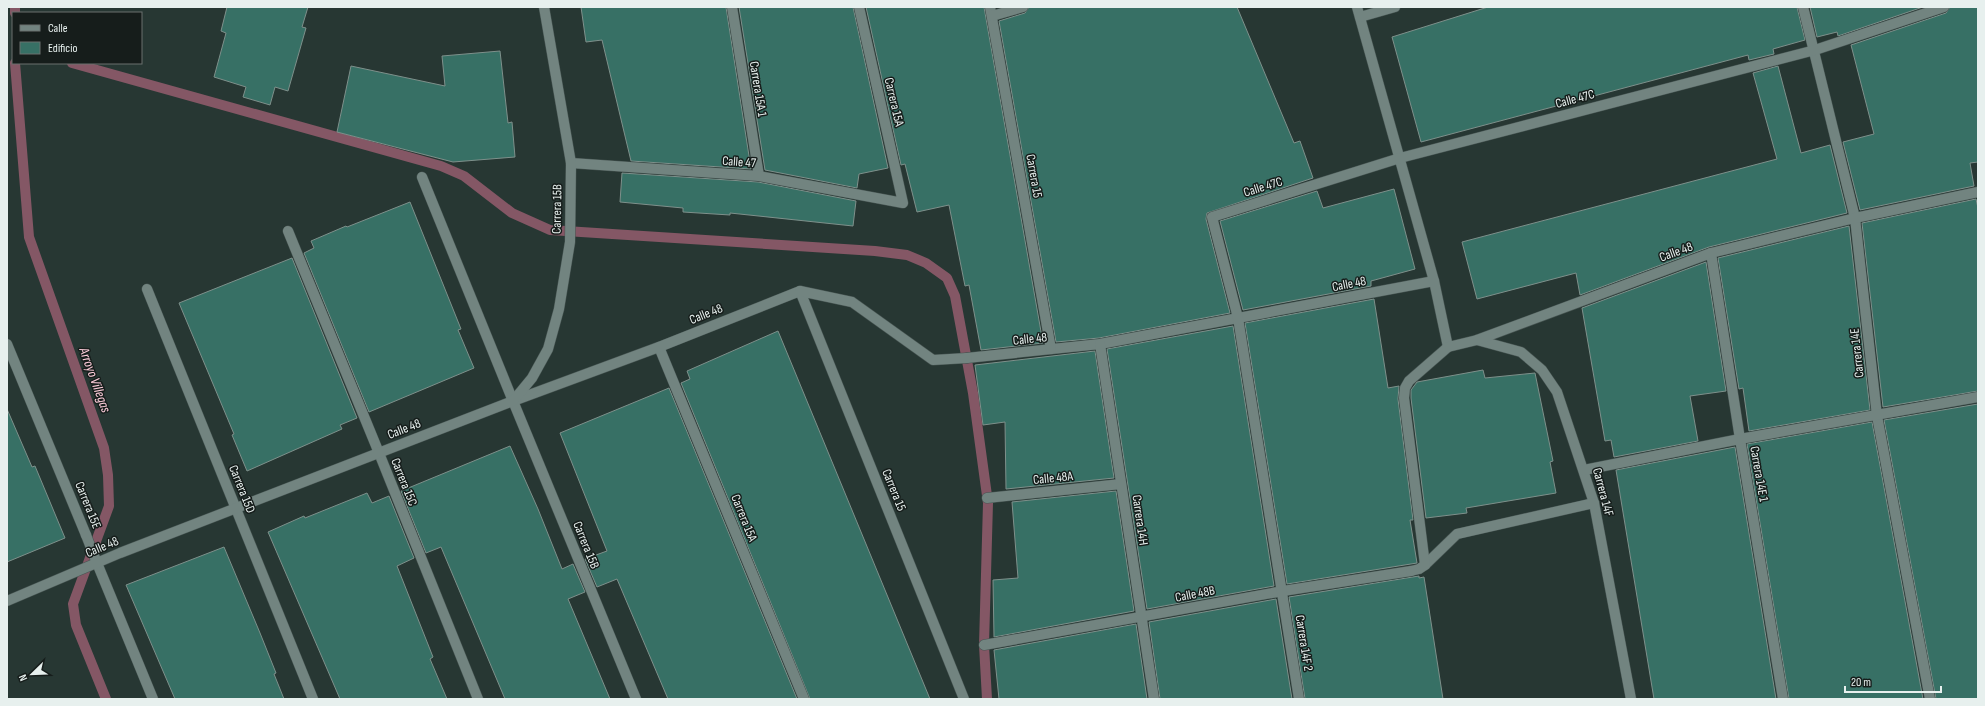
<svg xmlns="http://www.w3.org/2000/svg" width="1985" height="706" font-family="'Sofia Sans Condensed',sans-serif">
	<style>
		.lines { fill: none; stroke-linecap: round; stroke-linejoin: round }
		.stream { stroke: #845765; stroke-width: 10 }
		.building { fill: #377065; stroke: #7e908b }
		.lane-casing { stroke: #475552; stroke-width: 11 }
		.street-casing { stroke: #475552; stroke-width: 11 }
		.secondary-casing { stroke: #475552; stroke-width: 11 }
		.lane { stroke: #728480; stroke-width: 10 }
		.street { stroke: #728480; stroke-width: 10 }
		.secondary { stroke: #728480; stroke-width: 10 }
		.labels { text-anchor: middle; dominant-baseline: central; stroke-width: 3; stroke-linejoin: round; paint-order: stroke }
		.street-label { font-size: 13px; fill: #e7f0ee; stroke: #161d1b }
		.water-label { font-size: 14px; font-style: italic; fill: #ffcfdc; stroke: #161d1b }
	</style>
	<rect width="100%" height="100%" fill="#273733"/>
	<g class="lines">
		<g class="stream">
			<polyline points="15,13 15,7"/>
			<polyline points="15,63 29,237 104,448 108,475 109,506 73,604 76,625 106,699"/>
			<polyline points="72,63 441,166 464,176 512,213 550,230 875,251 907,255 926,263 947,278 955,296 973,393 988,503 984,645 987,699"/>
		</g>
	</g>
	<g class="building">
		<polygon points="227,7 308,7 302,27 306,28 288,91 275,87 270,105 243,97 246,87 214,77 226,33 221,31"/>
		<polygon points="581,7 726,7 751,169 631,161 602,40 586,42"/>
		<polygon points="739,7 853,7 888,168 859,174 857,188 765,170"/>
		<polygon points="866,7 984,7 1043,343 981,350 969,285 965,286 949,205 917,212 905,164 901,165"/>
		<polygon points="1029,7 1237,7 1294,143 1300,141 1313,178 1207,213 1206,219 1230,313 1099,338 1056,342 999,21 1025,13"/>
		<polygon points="1488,7 1797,7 1805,40 1773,49 1774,54 1749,60 1748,55 1421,142 1392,37"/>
		<polygon points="1810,7 1923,7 1838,36 1837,32 1817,37"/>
		<polygon points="1950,7 1978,7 1978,162 1970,163 1974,186 1860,210 1843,142 1874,134 1851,45 1946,13"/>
		<polygon points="500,51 508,123 512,122 515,157 453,162 337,132 351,66 445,86 442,56"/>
		<polygon points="1778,66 1801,153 1830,145 1847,213 1709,247 1580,295 1576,273 1477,299 1462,242 1777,159 1753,73"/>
		<polygon points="622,173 758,182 856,201 853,226 730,213 730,215 683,212 683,208 620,202"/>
		<polygon points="1394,189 1415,269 1371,281 1371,286 1243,310 1220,221 1317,191 1323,208"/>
		<polygon points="1976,199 1978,208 1978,391 1883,407 1862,223"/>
		<polygon points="410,202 461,329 458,330 474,368 369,412 304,253 314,248 311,241 346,226 347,227"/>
		<polygon points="1849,226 1870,410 1749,431 1743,388 1739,389 1718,258"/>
		<polygon points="292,258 357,418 340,425 342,429 247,471 232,435 234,434 179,303"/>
		<polygon points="1706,262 1726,391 1690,396 1698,441 1614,457 1611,440 1605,441 1582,308"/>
		<polygon points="1374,299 1388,388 1399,386 1398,399 1413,520 1410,520 1417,563 1287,584 1245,323"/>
		<polygon points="1233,326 1274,586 1147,609 1107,349"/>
		<polygon points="778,331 790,360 930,699 810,699 681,383 690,379 687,371"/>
		<polygon points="1095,351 1114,478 1006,489 1005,422 983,425 975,365"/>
		<polygon points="1483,370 1485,378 1535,373 1553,461 1550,462 1556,493 1466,508 1467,513 1426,518 1411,398 1411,390 1417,382"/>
		<polygon points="669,388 797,699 668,699 617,579 597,587 585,559 607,551 560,433"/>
		<polygon points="1978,404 1978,699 1936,699 1884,420"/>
		<polygon points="7,409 32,467 35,466 65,538 7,562"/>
		<polygon points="1872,422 1923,699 1789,699 1747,444"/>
		<polygon points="510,446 538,509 562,569 573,564 585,592 568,599 610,699 505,699 441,547 426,553 401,491"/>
		<polygon points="1735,447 1776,699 1654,699 1616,470"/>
		<polygon points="1116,491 1134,611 994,637 993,580 1018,578 1012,502"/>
		<polygon points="367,493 372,503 389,496 414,558 397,566 433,657 430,659 447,699 340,699 268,532 304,516 305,518"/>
		<polygon points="224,547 260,633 276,673 274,674 284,699 175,699 126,585"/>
		<polygon points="1419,576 1419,578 1424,577 1443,699 1305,699 1289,597"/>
		<polygon points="1276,599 1292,699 1160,699 1149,622"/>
		<polygon points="1136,624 1147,699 999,699 994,650"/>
	</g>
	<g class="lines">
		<defs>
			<g id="lane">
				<polyline points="147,289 313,699"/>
				<polyline points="7,344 86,535"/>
				<polyline points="659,347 804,699"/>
				<polyline points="967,358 1100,344 1434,281"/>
				<polyline points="379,453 478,699"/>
				<polyline points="987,498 1121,484"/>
				<polyline points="97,563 153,699"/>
				<polyline points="984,645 1283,591 1411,571"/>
				<polyline points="636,699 513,401 659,347 800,291 964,699"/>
			</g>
			<g id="street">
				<polyline points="732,7 759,176"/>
				<polyline points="990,7 1051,349"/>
				<polyline points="1357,7 1434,281 1448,347"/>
				<polyline points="1803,7 1855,218 1877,416 1930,699"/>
				<polyline points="992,16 1023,7"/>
				<polyline points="1360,17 1395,7"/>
				<polyline points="571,163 759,176 903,203 859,7"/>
				<polyline points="422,177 513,401"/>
				<polyline points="288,231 379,453"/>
				<polyline points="1711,253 1740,439 1783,699"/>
				<polyline points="800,291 852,302 933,360 967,358"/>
				<polyline points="1477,340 1521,352 1542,370 1557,392 1594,503 1631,699"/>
				<polyline points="1100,344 1154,699"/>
				<polyline points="1584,470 1740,439 1978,397"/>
				<polyline points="86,535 97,563"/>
				<polyline points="1425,565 1457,534 1594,503"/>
				<polyline points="1411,571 1419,569 1425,565 1404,398 1405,388 1409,381 1448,347 1477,340 1711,253 1855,218 1978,192"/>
				<polyline points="1299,699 1238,318 1212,217 1400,158 1815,50 1944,7"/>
			</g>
			<polyline id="secondary" points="7,601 120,553 513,401 532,378 548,349 559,309 570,242 571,163 544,7"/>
		</defs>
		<use href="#lane" class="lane-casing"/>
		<use href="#street" class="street-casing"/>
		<use href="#secondary" class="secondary-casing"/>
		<use href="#lane" class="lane"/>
		<use href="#street" class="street"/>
		<use href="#secondary" class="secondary"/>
	</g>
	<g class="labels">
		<g class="street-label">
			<text transform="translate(758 89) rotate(81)">Carrera 15A 1</text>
			<text transform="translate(1575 99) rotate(-15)">Calle 47C</text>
			<text transform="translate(894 102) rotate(77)">Carrera 15A</text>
			<text transform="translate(739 162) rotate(4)">Calle 47</text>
			<text transform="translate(1034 176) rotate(80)">Carrera 15</text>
			<text transform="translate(1263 187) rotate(-17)">Calle 47C</text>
			<text transform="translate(557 209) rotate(-89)">Carrera 15B</text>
			<text transform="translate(1676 252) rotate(-20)">Calle 48</text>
			<text transform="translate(1349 284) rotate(-11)">Calle 48</text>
			<text transform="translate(706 314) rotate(-22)">Calle 48</text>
			<text transform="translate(1030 339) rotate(-6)">Calle 48</text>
			<text transform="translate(1857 353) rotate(-96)">Carrera 14E</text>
			<text transform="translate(404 429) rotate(-21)">Calle 48</text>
			<text transform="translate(1759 474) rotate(80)">Carrera 14E 1</text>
			<text transform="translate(1053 478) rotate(-6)">Calle 48A</text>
			<text transform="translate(404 482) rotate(68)">Carrera 15C</text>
			<text transform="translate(242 489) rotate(68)">Carrera 15D</text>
			<text transform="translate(894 490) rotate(68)">Carrera 15</text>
			<text transform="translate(1603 492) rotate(75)">Carrera 14F</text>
			<text transform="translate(88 505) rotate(68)">Carrera 15E</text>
			<text transform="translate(744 518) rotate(68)">Carrera 15A</text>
			<text transform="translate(1140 520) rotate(82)">Carrera 14H</text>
			<text transform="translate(586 545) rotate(68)">Carrera 15B</text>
			<text transform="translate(102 547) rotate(-23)">Calle 48</text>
			<text transform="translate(1195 594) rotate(-11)">Calle 48B</text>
			<text transform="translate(1304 643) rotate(81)">Carrera 14F 2</text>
		</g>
		<g class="water-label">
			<text transform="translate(95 380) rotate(70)">Arroyo Villegas</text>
		</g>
	</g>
	<rect width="1985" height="706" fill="none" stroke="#e7f0ee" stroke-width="16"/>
	<rect x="12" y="12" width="130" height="52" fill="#161d1b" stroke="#6a716f"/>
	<rect x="20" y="25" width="20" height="6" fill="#728480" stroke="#6a716f"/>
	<text x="48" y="32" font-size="12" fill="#e7f0ee">Calle</text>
	<rect x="20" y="42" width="20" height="12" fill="#377065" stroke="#6a716f"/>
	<text x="48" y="52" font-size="12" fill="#e7f0ee">Edificio</text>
	<g transform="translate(32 674) rotate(247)" stroke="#161d1b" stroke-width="3" paint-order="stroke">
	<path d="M0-3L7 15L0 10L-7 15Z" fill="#e7f0ee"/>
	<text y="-6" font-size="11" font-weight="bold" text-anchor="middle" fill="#e7f0ee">N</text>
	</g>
	<path d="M1845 686v6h96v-6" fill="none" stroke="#e7f0ee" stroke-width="2"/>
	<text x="1851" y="686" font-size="12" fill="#e7f0ee" stroke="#161d1b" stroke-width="3" paint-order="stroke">20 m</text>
</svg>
